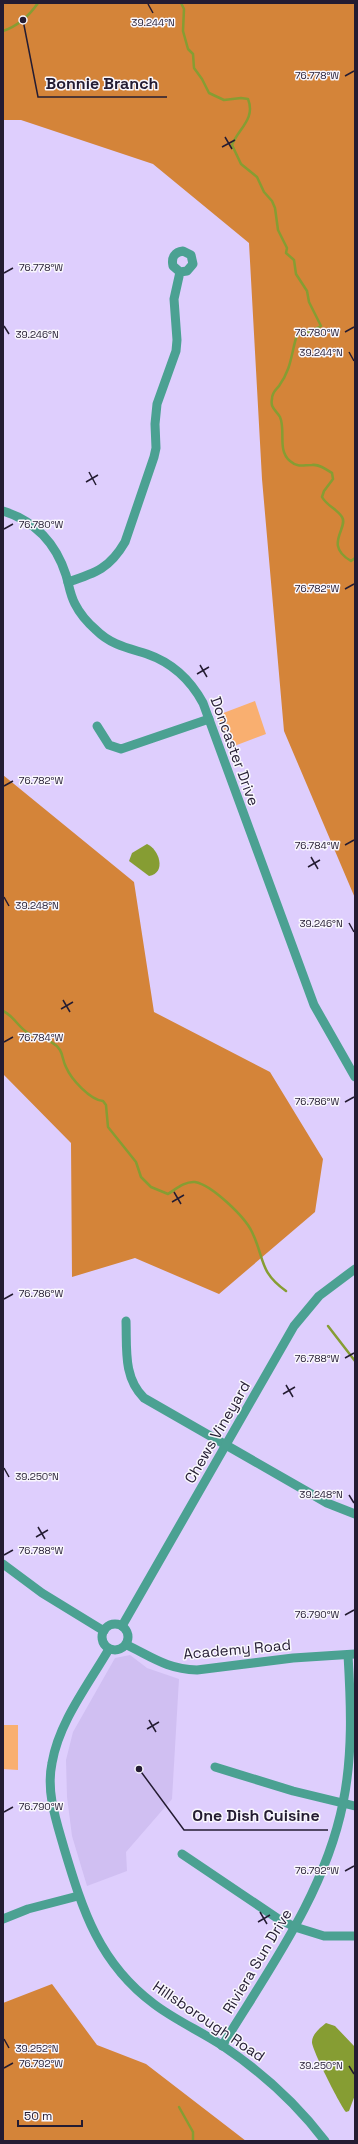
<svg xmlns="http://www.w3.org/2000/svg" width="358" height="2144" font-family="'Space Grotesk',sans-serif">
	<style>
		.built { fill: #d0bff2 }
		.green { fill: #f9af70 }
		.forest { fill: #d48439 }
		.water { fill: #869d33 }
		.lines { fill: none; stroke-linecap: round; stroke-linejoin: round }
		.stream { stroke: #869d33; stroke-width: 2.5 }
		.minor { stroke: #4ba192; stroke-width: 9 }
		.ticks { fill: none; stroke: #241c32; stroke-width: 1.5 }
		.labels { text-anchor: middle; dominant-baseline: central; stroke-width: 3; stroke-linejoin: round; paint-order: stroke }
		.street-label { font-size: 15px; fill: #241c32; stroke: #f9f7fd }
		.ticks-label { font-size: 10px; text-anchor: middle; fill: #241c32; stroke: #f9f7fd; stroke-width: 3; stroke-linejoin: round; paint-order: stroke }
		.leader { fill: none; stroke: #241c32; stroke-width: 1.5 }
		.callout-dot { fill: #241c32; stroke: #f9f7fd; stroke-width: 1.5 }
		.callout-label { font-size: 16px; text-anchor: middle; font-weight: bold; fill: #241c32; stroke: #f9f7fd; stroke-width: 3; stroke-linejoin: round; paint-order: stroke }
	</style>
	<rect width="100%" height="100%" fill="#decefd"/>
	<polygon class="built" points="130,1655 147,1668 179,1679 172,1799 126,1852 127,1871 87,1886 72,1836 67,1797 66,1760 73,1732 115,1658"/>
	<g class="green">
		<polygon points="255,701 266,734 229,748 218,715"/>
		<polygon points="3,1725 18,1725 18,1770 3,1769"/>
	</g>
	<g class="forest">
		<polygon points="3,3 355,3 355,898 284,731 262,479 249,243 153,164 21,120 3,120"/>
		<polygon points="3,775 134,882 154,1012 270,1072 323,1159 315,1212 219,1294 135,1258 72,1277 71,1143 3,1074"/>
		<polygon points="52,1984 97,2045 146,2064 246,2141 3,2141 3,2003"/>
	</g>
	<g class="water">
		<path d="M147,844c12,5 20,29 2,32l-20,-15 3,-8z"/>
		<path d="M326,2023l9,3 20,21v48l-6,16 -3,1c-5,-5 -35,-64 -34,-70 0,-8 8,-14 14,-19z"/>
	</g>
	<g class="lines">
		<g class="stream">
			<path d="M181,3l3,6 -1,22 5,18 5,5 1,14 8,11 7,14 15,7 17,-2 7,1c8,20 -10,30 -16,46l9,19 16,13 7,15 8,9 3,7 3,22 9,18 -1,5 8,7 2,14 11,17 2,11 12,24 -12,6 -12,3c-6,18 -5,33 -18,51 -3,4 -7,6 -7,13 -2,9 4,11 8,18 6,14 -3,33 10,44 8,7 13,4 22,4 7,-1 14,4 20,8l1,6 -9,12 -2,6c5,9 15,12 20,20 7,11 -19,28 9,44l4,-3"/>
			<path d="M3,31c15,-5 26,-15 35,-28"/>
			<path d="M3,1011c10,4 15,16 25,22 11,6 25,6 32,17 3,5 3,12 6,17 5,12 24,33 37,34l3,4 2,22 28,35 5,15 10,10 17,7c8,-5 17,-13 27,-12 17,3 50,35 57,50 13,27 7,40 34,59"/>
			<polyline points="328,1326 355,1361"/>
			<polyline points="179,2107 193,2132 193,2141"/>
		</g>
		<g class="minor">
			<path d="M3,511c32,10 53,33 63,64 3,10 4,20 9,29 5,10 13,19 21,26 15,15 32,18 51,24 26,9 43,25 56,49l111,302 41,72"/>
			<path d="M68,582c28,-9 42,-14 57,-40l29,-85 2,-9 -1,-24 2,-20 19,-53 1,-11 -3,-41 6,-27 7,-1 6,-7 -2,-9 -8,-4c-8,1 -12,6 -10,15l7,6"/>
			<polyline points="97,726 109,745 121,749 209,719"/>
			<path d="M126,1321c1,28 -3,56 18,77l183,105 28,11"/>
			<polyline points="3,1564 42,1593 104,1631"/>
			<circle cx="115" cy="1637" r="13"/>
			<polyline points="122,1626 294,1326 319,1296 355,1269"/>
			<path d="M127,1645c25,12 40,24 70,25l96,-12 62,-4"/>
			<path d="M109,1649c-21,36 -50,73 -57,114 -6,29 4,57 12,85 19,63 35,115 90,156 21,16 46,27 69,42 40,27 73,57 102,95"/>
			<polyline points="215,1767 293,1791 355,1806"/>
			<polyline points="182,1854 277,1918 295,1927 324,1936 355,1936"/>
			<polyline points="3,1919 28,1909 78,1896"/>
			<path d="M222,2046c47,-77 103,-153 121,-243 10,-49 8,-99 5,-148"/>
		</g>
	</g>
	<path class="ticks" d="M148,4l5,9M345,76l9,-5M225,137l7,12M222,147l13,-7M4,273l9,-5M4,326l5,8M345,332l9,-5M349,352l5,9M89,472l7,13M86,482l12,-7M4,529l9,-5M345,589l9,-5M200,665l7,12M197,674l12,-7M4,786l9,-5M345,845l9,-5M311,857l7,12M308,867l12,-7M4,897l5,9M349,923l5,9M63,1000l7,12M61,1009l12,-7M4,1042l9,-5M345,1102l9,-5M174,1192l7,12M172,1202l12,-7M4,1299l9,-5M345,1358l9,-5M286,1385l7,12M283,1394l12,-7M4,1468l5,9M349,1495l5,8M38,1527l7,12M36,1537l12,-7M4,1555l9,-5M345,1615l9,-5M149,1720l7,12M147,1729l12,-7M4,1812l9,-5M345,1871l9,-5M260,1912l7,12M258,1922l12,-7M4,2039l5,9M349,2066l5,8M4,2068l9,-5"/>
	<g class="labels">
		<g class="street-label">
			<text transform="translate(235 751) rotate(70)">Doncaster Drive</text>
			<text transform="translate(217 1432) rotate(-60)">Chews Vineyard</text>
			<text transform="translate(237 1649) rotate(-5)">Academy Road</text>
			<text transform="translate(257 1961) rotate(-59)">Riviera Sun Drive</text>
			<text transform="translate(209 2021) rotate(34)">Hillsborough Road</text>
		</g>
	</g>
	<g class="ticks-label">
		<text x="153" y="26">39.244°N</text>
		<text x="317" y="79">76.778°W</text>
		<text x="41" y="271">76.778°W</text>
		<text x="317" y="336">76.780°W</text>
		<text x="37" y="338">39.246°N</text>
		<text x="321" y="356">39.244°N</text>
		<text x="41" y="528">76.780°W</text>
		<text x="317" y="592">76.782°W</text>
		<text x="41" y="784">76.782°W</text>
		<text x="317" y="849">76.784°W</text>
		<text x="37" y="909">39.248°N</text>
		<text x="321" y="927">39.246°N</text>
		<text x="41" y="1041">76.784°W</text>
		<text x="317" y="1105">76.786°W</text>
		<text x="41" y="1297">76.786°W</text>
		<text x="317" y="1362">76.788°W</text>
		<text x="37" y="1480">39.250°N</text>
		<text x="321" y="1498">39.248°N</text>
		<text x="41" y="1554">76.788°W</text>
		<text x="317" y="1618">76.790°W</text>
		<text x="41" y="1810">76.790°W</text>
		<text x="317" y="1874">76.792°W</text>
		<text x="37" y="2052">39.252°N</text>
		<text x="41" y="2067">76.792°W</text>
		<text x="321" y="2069">39.250°N</text>
	</g>
	<path class="leader" d="M23 20L38 97H167M139 1769L184 1830H328"/>
	<g class="callout-dot">
		<circle cx="23" cy="20" r="4"/>
		<circle cx="139" cy="1769" r="4"/>
	</g>
	<g class="callout-label">
		<text x="102" y="89">Bonnie Branch</text>
		<text x="256" y="1821">One Dish Cuisine</text>
	</g>
	<rect width="358" height="2144" fill="none" stroke="#241c32" stroke-width="8"/>
	<path d="M18 2120v6h64v-6" fill="none" stroke="#241c32" stroke-width="2"/>
	<text x="24" y="2120" font-size="12" fill="#241c32" stroke="#f9f7fd" stroke-width="3" paint-order="stroke">50 m</text>
</svg>
